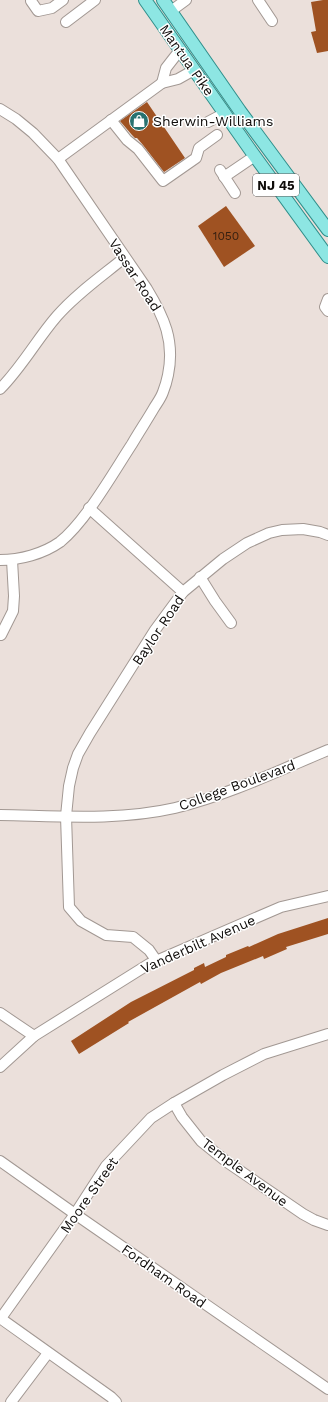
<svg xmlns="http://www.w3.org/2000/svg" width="328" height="1402" font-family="'Work Sans',sans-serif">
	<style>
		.building { fill: #9f5222 }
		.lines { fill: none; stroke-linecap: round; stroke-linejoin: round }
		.minor-casing { stroke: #a29893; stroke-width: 12 }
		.major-casing { stroke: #308f8b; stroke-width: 14 }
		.minor { stroke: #fff; stroke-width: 10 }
		.major { stroke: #8de6e3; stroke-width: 12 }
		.labels { text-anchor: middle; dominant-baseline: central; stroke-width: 3; stroke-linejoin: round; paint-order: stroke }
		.number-label { font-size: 12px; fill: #331e10 }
		.shield { fill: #fff; stroke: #575554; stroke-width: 1 }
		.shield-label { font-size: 13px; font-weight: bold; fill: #0f0c0a }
		.street-label { font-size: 14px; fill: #0f0c0a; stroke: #fff }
		.poi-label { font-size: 14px; fill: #0f0c0a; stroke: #fff; text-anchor: start }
	</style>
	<rect width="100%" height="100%" fill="#ebe0db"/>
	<g class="building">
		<polygon points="323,0 328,0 328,51 317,53 311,32 316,31 311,2"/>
		<polygon points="147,102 185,158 164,172 143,145 137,138 135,138 132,135 120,121"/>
		<polygon points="226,206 255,246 224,267 198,226"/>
		<polygon points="328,918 328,934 286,947 287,949 264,959 263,956 221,973 201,984 200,982 128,1022 129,1023 79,1054 71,1041 131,1002 194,970 194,968 204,963 205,967 226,957 226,955 248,946 249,947 278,934"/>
	</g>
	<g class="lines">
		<defs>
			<g id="minor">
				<polyline points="258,0 272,21"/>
				<polyline points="31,1 38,11 52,8 63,0"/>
				<polyline points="171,11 186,0"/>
				<polyline points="66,22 95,0"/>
				<polyline points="162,83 166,68 180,50"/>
				<path d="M0,109l16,10 17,14 25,26 89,130c17,28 28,52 21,86 -1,5 -3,12 -5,17 -2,6 -6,11 -9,16 -7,12 -15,24 -22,36 -19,29 -46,77 -72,98 -17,12 -40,18 -60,18"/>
				<polyline points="111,120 127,140 138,149 163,181 196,158 199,148 217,135"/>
				<polyline points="208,122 225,113"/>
				<polyline points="58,159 162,83 178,79 194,70"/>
				<polyline points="220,170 235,193"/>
				<polyline points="224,177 255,156"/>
				<polyline points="328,299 325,307 328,311"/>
				<path d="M0,389c22,-22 37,-50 57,-73 19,-22 45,-40 67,-58"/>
				<polyline points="89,508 183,592"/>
				<polyline points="200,577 215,601 231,623"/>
				<polyline points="1,635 13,611 14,596 12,560"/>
				<path d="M0,815c58,1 118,6 175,-7 53,-13 103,-37 153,-58"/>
				<polyline points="156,960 149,950 133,937 106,935 81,921 69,907 66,816 69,786 73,768 78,754 90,733 155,630 183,592 223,559 247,543 269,533 282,530 303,529 320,532 328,535"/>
				<polyline points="0,1013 34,1036"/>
				<polyline points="0,1067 34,1036 149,964 281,907 328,896"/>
				<polyline points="174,1103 182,1117 201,1141 227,1162 303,1214 314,1220 328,1225"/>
				<polyline points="0,1161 75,1214 328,1389"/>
				<polyline points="0,1318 111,1397 116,1402"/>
				<polyline points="1,1318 75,1214 106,1166 151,1118 174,1103 223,1075 264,1054 328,1034"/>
				<polyline points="11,1402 48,1353"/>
			</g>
			<g id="major">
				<polyline points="145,0 251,151 328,257"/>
				<polyline points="163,0 240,111 328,230"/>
			</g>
		</defs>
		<use href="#minor" class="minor-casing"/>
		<use href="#major" class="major-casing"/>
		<use href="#minor" class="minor"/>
		<use href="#major" class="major"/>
	</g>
	<defs>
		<symbol id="shop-disc" viewBox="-11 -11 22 22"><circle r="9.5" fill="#287270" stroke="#fff"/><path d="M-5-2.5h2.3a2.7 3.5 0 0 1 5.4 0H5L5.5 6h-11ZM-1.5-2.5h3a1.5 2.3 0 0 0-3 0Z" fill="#fff"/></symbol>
	</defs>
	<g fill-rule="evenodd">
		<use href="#shop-disc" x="128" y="110" width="22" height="22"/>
	</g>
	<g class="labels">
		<g class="number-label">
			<text x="226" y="236">1050</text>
		</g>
		<rect class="shield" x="253" y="174" width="46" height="22" rx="3"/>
		<g class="shield-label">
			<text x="276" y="185">NJ 45</text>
		</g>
		<g class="street-label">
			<text transform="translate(187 60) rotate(55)">Mantua Pike</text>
			<text transform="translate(135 275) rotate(57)">Vassar Road</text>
			<text transform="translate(158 630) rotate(-56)">Baylor Road</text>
			<text transform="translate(237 785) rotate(-20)">College Boulevard</text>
			<text transform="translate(198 944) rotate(-24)">Vanderbilt Avenue</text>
			<text transform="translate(245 1172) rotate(37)">Temple Avenue</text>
			<text transform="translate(89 1195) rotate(-55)">Moore Street</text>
			<text transform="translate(164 1276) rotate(35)">Fordham Road</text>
		</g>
		<g class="poi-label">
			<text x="153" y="121">Sherwin-Williams</text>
		</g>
	</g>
</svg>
